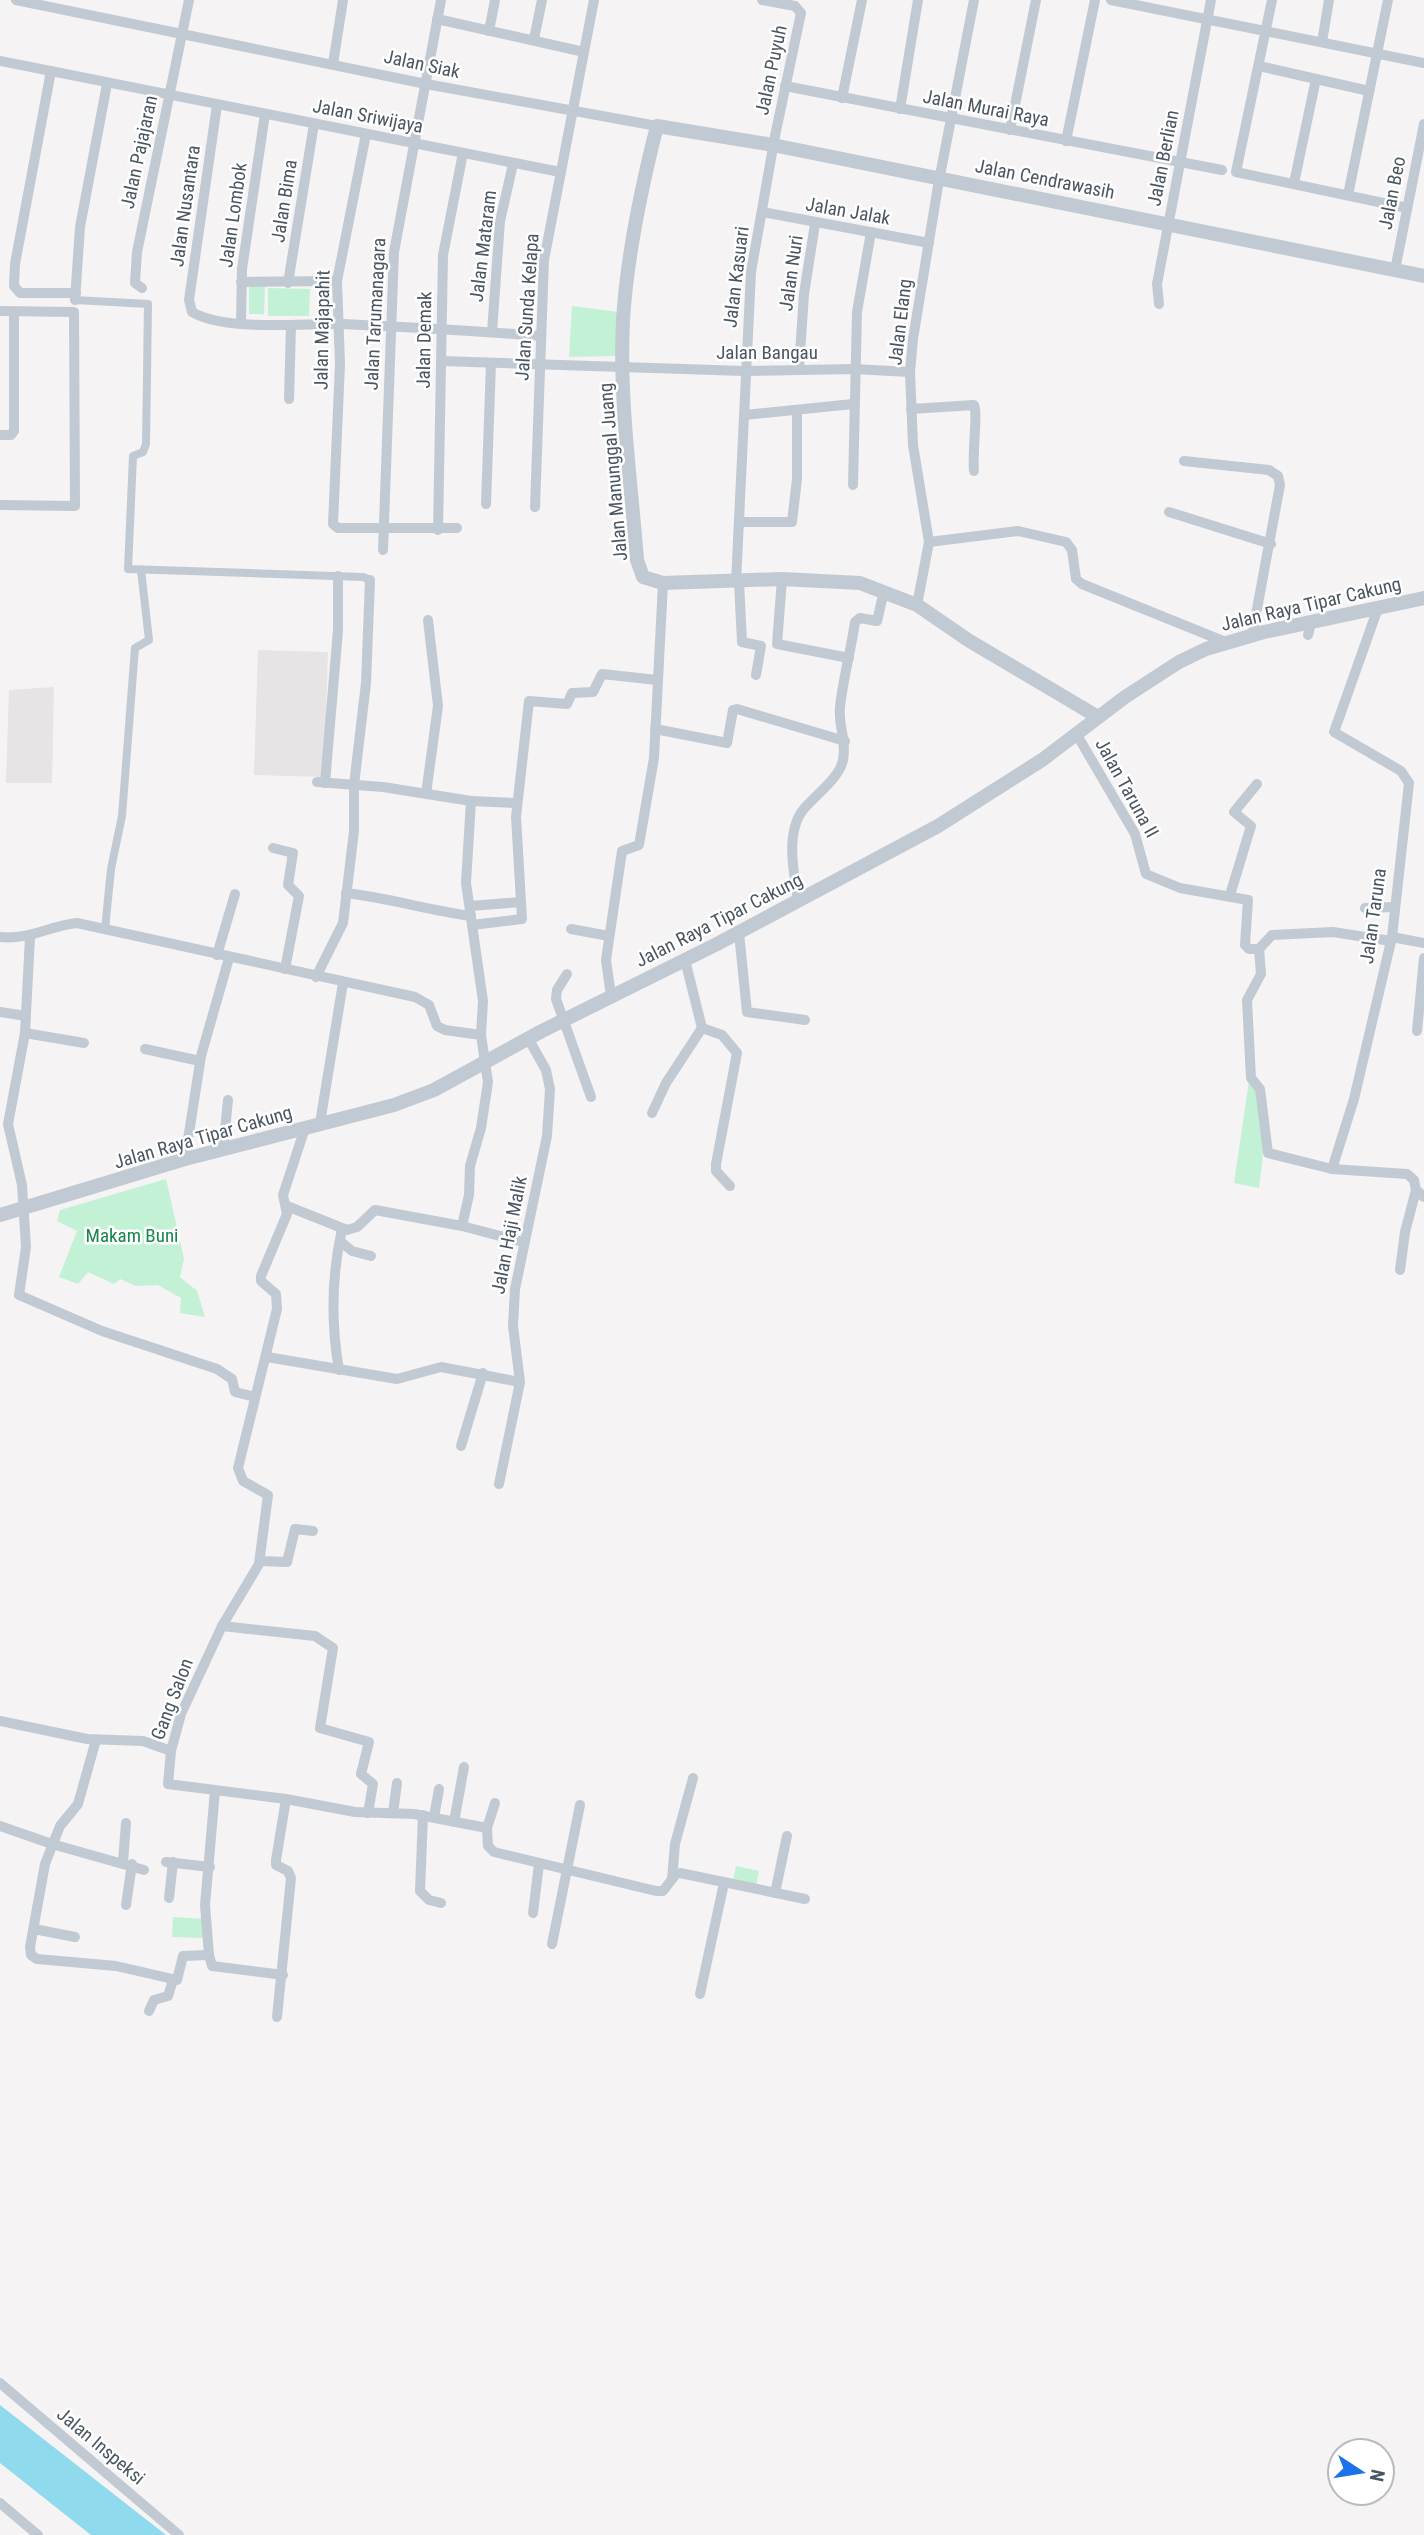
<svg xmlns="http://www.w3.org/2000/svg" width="1424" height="2535" font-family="'Roboto Condensed',sans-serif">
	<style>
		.education { fill: #e6e4e5 }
		.green { fill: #c3f1d5 }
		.water { fill: #90daee }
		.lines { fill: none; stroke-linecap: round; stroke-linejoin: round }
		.pedestrian { stroke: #c1cad2; stroke-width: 8 }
		.minor { stroke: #c1cad2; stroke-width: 10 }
		.tertiary { stroke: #c1cad2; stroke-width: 14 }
		.labels { text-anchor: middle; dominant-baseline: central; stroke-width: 5; stroke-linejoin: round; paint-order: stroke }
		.street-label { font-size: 19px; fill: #4a5661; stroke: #fff }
		.park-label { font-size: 19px; fill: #17864f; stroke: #fff }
	</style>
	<rect width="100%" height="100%" fill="#f5f3f3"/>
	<g class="education">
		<polygon points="258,650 328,652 324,777 254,775"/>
		<polygon points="54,687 52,783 6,783 9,690"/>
	</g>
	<g class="green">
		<polygon points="249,284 265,285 264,314 249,314"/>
		<polygon points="268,288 310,289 309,316 268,316"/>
		<polygon points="572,306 618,312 617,356 569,357"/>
		<path d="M1249,1081c21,24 14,78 10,107l-25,-5z"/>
		<polygon points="166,1179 184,1259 180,1277 197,1291 205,1317 180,1313 181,1298 158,1285 136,1286 120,1279 114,1284 88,1272 78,1284 59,1277 77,1231 57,1221 60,1210"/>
		<polygon points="736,1866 759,1871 756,1886 733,1881"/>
		<polygon points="173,1917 206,1919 205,1938 172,1937"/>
	</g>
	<polygon class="water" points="0,2405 166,2535 91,2535 0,2463"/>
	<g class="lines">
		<g class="pedestrian">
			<polyline points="75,300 148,304 146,444 143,452 133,456 128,569 363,577 370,580"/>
			<polyline points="105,929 111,869 122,816 135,648 149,640 141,570"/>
		</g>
		<g class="minor">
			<polyline points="16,0 426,84 657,126"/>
			<polyline points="1111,0 1424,63"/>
			<polyline points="1272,0 1236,172 1407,208"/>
			<polyline points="437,19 584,52"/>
			<polyline points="489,31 495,0"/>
			<polyline points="534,39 542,0"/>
			<polyline points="1322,42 1329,0"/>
			<polyline points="0,61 560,172"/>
			<polyline points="333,64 343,0"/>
			<polyline points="1259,66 1369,91"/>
			<polyline points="51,71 15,264 14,286 20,293 76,293"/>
			<polyline points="785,86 1222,170"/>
			<polyline points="842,98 862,0"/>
			<path d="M217,105l-28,195 3,12c34,20 110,11 150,12 66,3 133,7 199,12"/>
			<polyline points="900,109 918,0"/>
			<polyline points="1010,130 1036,0"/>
			<polyline points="366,134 337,281 340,364 333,524 338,528 457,528"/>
			<polyline points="1066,141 1095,0"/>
			<polyline points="1294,183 1316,79"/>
			<polyline points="1348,195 1388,0"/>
			<polyline points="762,212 929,243"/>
			<polyline points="1395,270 1424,124"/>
			<polyline points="241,282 337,281"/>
			<polyline points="288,283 314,124"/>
			<polyline points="142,288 135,283 137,252 189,0"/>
			<polyline points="75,300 80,227 107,84"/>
			<polyline points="1159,304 1157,284 1211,0"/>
			<polyline points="0,311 74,312 75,506 0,505"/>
			<polyline points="241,323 242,269 265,114"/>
			<polyline points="492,332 500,221 513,164"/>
			<polyline points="441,361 744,371 854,369 910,372"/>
			<polyline points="799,369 804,294 815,224"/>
			<polyline points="289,399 291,325"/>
			<path d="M911,409l63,-4c4,7 -2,50 0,66"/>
			<polyline points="744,415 853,404"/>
			<polyline points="0,435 11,435 14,431 14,312"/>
			<polyline points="1184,461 1269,470 1278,476 1280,485 1252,636"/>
			<polyline points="853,485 857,312 871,232"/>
			<polyline points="486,504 491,363"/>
			<polyline points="535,507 544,260 594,0"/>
			<polyline points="1169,512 1271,544"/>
			<polyline points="739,522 792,522 797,479 797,411"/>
			<polyline points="438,530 443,255 463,153"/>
			<polyline points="929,542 1018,531 1066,542 1072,550 1076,579 1082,584 1228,643"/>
			<polyline points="383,550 394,252 441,0"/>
			<polyline points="782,579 777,644 849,658"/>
			<polyline points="736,582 751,272 775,136 801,13 795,6 762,0"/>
			<polyline points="739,582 742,642 761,646 756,675"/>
			<polyline points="917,605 929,542 913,445 910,372 913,339 938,186 974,0"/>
			<polyline points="1378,608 1334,732 1401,771 1409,783 1392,937 1354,1099 1332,1169 1407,1174 1414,1180 1416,1190 1424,1197"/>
			<polyline points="1308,635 1312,620"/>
			<polyline points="655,729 727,743 733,710 737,709 845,741"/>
			<polyline points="1077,735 1135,834 1146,874 1180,888 1248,900 1245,945 1249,949 1259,949 1261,974 1247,1000 1251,1078 1260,1089 1268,1153 1332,1169"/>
			<polyline points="317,782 383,787 471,801 466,883 483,1001 481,1035 488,1082 481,1128 470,1166 469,1195 462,1226"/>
			<polyline points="325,783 338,630 338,576"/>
			<polyline points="426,794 438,706 428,620"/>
			<polyline points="471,801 516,803"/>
			<polyline points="273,848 293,853 288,885 299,896 285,969"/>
			<path d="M346,893c43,5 82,17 125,23"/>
			<polyline points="1230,895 1251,826 1234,812 1257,784"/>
			<path d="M798,900c-4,-26 -13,-67 5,-90 12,-15 36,-31 40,-50 4,-19 -5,-34 -3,-53 3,-28 11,-57 15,-85l5,-4 17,3 7,-30"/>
			<polyline points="470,906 521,902"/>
			<polyline points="1365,908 1394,907"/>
			<polyline points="472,925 522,919 516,817 529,701 567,704 572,693 593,692 602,674 657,680"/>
			<polyline points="571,929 609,936"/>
			<polyline points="739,933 747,1012 805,1020"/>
			<path d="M0,937c29,3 49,-11 77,-14l338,74 14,8 8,21 8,4 36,5"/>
			<polyline points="30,937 25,1033 8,1124 22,1185 26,1247 19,1295 102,1331 217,1369 232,1379 235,1392 255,1397"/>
			<polyline points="1392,937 1424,943"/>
			<polyline points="1259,949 1272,935 1333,932 1391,941"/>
			<polyline points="217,955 235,894"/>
			<polyline points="685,960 702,1028"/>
			<polyline points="567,974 557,990 556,999 591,1097"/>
			<polyline points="316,977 343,923 354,831 354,785 366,683 370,580"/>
			<polyline points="611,996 606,960 622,851 639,845 654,758 663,583"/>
			<polyline points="0,1012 26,1016"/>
			<polyline points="702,1028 722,1035 737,1053 716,1164 716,1171 730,1186"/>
			<polyline points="1417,1031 1424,958"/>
			<polyline points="25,1033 84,1043"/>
			<polyline points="145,1049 200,1061"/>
			<polyline points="652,1113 666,1083 702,1028"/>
			<polyline points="320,1123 343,983"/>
			<polyline points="305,1128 283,1195 287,1214 261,1276 261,1281 276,1294 277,1309 238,1468 243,1481 268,1495 259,1564 222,1626 181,1714 171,1751 168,1784 286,1799 355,1812 414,1814 487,1828 488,1846 494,1852 656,1891 663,1891 676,1874 680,1873 805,1899"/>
			<polyline points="223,1150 228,1100"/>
			<polyline points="185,1159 201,1056 229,958"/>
			<polyline points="287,1206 347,1230 357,1227 375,1210 462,1226 523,1242"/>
			<polyline points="340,1241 352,1251 371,1256"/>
			<polyline points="1400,1270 1405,1232 1416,1190"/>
			<polyline points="267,1357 397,1379 441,1367 520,1382"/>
			<path d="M339,1370c-8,-46 -7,-96 3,-141"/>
			<polyline points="461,1446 483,1373"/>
			<polyline points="499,1484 520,1382 513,1326 515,1289 547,1136 550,1089 546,1070 528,1038"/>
			<polyline points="260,1561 287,1562 295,1529 313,1531"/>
			<polyline points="222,1626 315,1636 333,1648 320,1728 369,1742 361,1774 373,1784 368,1813"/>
			<polyline points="0,1721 87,1739 143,1741 171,1751"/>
			<polyline points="96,1740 78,1804 60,1826 45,1864 30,1947 31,1955 37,1959 116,1966 177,1980 183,1956 209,1955 205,1905 215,1791"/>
			<polyline points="393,1813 397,1783"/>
			<polyline points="423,1815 420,1891 429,1900 441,1903"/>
			<polyline points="434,1817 439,1789"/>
			<polyline points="454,1822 464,1767"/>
			<polyline points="0,1826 52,1844 144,1870"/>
			<polyline points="487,1828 495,1803"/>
			<polyline points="123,1862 126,1823"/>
			<polyline points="166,1862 210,1867"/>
			<polyline points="672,1879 675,1844 693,1778"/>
			<polyline points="775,1893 787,1836"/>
			<polyline points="169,1898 173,1862"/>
			<polyline points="126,1905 132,1864"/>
			<polyline points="533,1913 539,1864"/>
			<polyline points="34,1929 75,1937"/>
			<polyline points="552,1944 580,1805"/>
			<polyline points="209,1955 212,1966 283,1975"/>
			<polyline points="700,1994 724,1883"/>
			<polyline points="149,2011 154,2000 168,1996 173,1980"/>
			<polyline points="277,2017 291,1878 288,1871 276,1865 276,1860 286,1799"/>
			<polyline points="0,2383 179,2535"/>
			<polyline points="0,2503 38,2535"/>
		</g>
		<g class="tertiary">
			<path d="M1098,717l-130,-77 -51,-35 -57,-22 -78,-4 -119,4 -20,-6 -6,-17c-6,-80 -18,-159 -14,-240 4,-65 18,-131 34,-194l116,19 651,131"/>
			<polyline points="0,1215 185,1159 394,1105 434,1090 542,1031 717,944 938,826 1042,760 1125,697 1179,662 1206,649 1264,632 1424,598"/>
		</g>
	</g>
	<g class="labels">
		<g class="street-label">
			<text transform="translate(422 64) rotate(12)">Jalan Siak</text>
			<text transform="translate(771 70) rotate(-78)">Jalan Puyuh</text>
			<text transform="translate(986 108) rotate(11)">Jalan Murai Raya</text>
			<text transform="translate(368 116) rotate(11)">Jalan Sriwijaya</text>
			<text transform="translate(139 152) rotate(-78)">Jalan Pajajaran</text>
			<text transform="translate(1163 158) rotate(-79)">Jalan Berlian</text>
			<text transform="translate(1045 179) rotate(11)">Jalan Cendrawasih</text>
			<text transform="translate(1392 193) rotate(-79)">Jalan Beo</text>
			<text transform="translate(284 201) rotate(-81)">Jalan Bima</text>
			<text transform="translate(185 206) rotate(-82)">Jalan Nusantara</text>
			<text transform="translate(848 211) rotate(10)">Jalan Jalak</text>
			<text transform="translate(233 215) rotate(-82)">Jalan Lombok</text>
			<text transform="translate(483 246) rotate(-83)">Jalan Mataram</text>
			<text transform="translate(791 273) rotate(-82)">Jalan Nuri</text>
			<text transform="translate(736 277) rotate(-83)">Jalan Kasuari</text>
			<text transform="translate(527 307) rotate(-86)">Jalan Sunda Kelapa</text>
			<text transform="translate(375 314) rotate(-87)">Jalan Tarumanagara</text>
			<text transform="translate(900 322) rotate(-83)">Jalan Elang</text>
			<text transform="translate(322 330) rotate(-89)">Jalan Majapahit</text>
			<text transform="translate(424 340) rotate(-89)">Jalan Demak</text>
			<text x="767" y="352">Jalan Bangau</text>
			<text transform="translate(613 472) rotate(-95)">Jalan Manunggal Juang</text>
			<text transform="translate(1311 604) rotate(-13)">Jalan Raya Tipar Cakung</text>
			<text transform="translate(1127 788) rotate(61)">Jalan Taruna II</text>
			<text transform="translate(1373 916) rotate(-82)">Jalan Taruna</text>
			<text transform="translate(719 920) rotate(-27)">Jalan Raya Tipar Cakung</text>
			<text transform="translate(203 1137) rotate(-16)">Jalan Raya Tipar Cakung</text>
			<text transform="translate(509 1235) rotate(-79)">Jalan Haji Malik</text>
			<text transform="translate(172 1699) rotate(-69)">Gang Salon</text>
			<text transform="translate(101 2446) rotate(40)">Jalan Inspeksi</text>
		</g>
		<g class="park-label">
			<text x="132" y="1235">Makam Buni</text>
		</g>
	</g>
	<g transform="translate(1361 2472) rotate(102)"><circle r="33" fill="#ffffff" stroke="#b7bbc0" stroke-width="2"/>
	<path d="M0-5L12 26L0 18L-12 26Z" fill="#1a73e8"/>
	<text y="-10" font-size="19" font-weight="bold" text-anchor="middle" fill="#4a5661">N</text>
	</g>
</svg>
